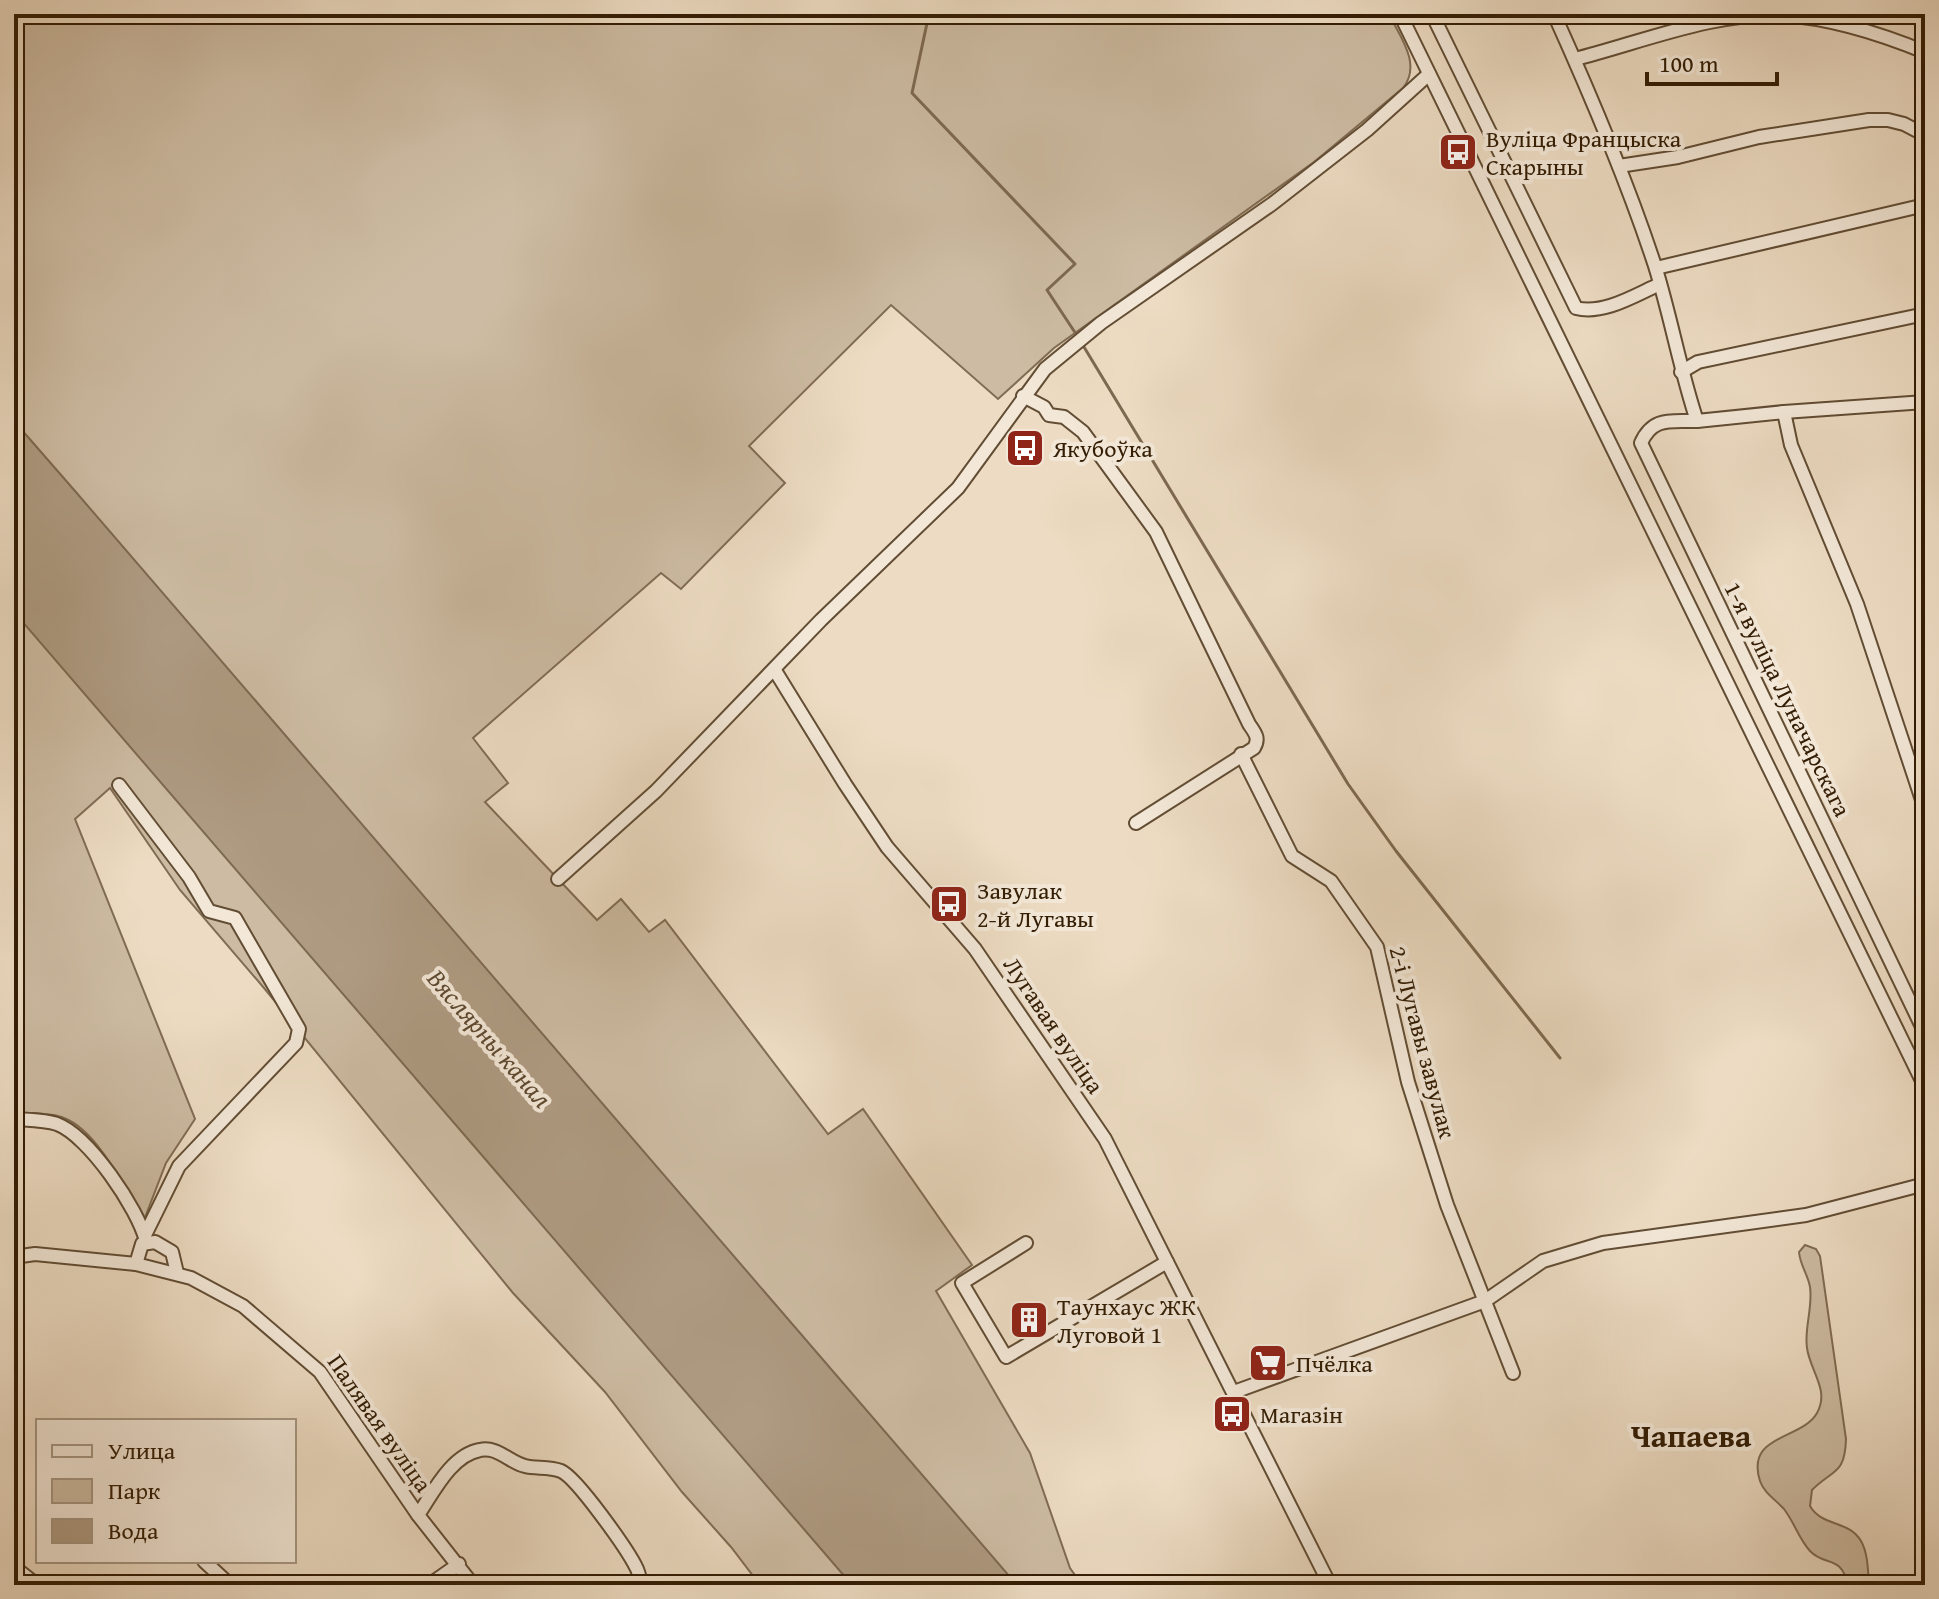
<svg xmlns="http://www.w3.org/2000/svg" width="1939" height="1599" font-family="'Gentium Book Plus',serif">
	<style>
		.green { fill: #cdbca3; stroke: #806c54; stroke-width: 2 }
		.water { fill: #ae9b82; stroke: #7d6950; stroke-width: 2 }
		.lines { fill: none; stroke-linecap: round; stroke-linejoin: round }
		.stream { stroke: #7d6950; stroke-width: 3 }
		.minor-casing { stroke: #624d34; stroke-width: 16 }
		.minor { stroke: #f3e8d8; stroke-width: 12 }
		.labels { text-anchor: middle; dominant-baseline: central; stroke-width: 8; stroke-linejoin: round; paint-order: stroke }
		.poi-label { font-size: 24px; fill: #331d04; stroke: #f3e8d8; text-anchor: start }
		.street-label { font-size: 24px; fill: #331d04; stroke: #f3e8d8 }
		.water-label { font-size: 26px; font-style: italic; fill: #5e4930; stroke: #f3e8d8 }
		.district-label { font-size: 32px; font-weight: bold; fill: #331d04; stroke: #f3e8d8 }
	</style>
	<rect width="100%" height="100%" fill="#eddcc3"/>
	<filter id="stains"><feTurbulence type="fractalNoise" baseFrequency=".0025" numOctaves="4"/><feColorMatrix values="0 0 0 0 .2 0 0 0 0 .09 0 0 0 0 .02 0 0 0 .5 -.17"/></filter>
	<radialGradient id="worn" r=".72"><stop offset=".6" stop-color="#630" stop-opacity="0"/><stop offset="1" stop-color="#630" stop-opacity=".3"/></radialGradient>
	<g class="green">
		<path d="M14,14h1375c11,23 33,50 14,74l-89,74 -260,186 -56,51 -107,-94 -142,141 36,37 -104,106 -20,-16 -188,165 35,45 -23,19 112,118 24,-21 28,33 16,-12 163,214 35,-25 109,156 -36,26 94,162 40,115 12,17h-322l-29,-38 -49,-55 -77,-100 -92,-99 -249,-305 -84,-98 -70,-102 -35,31 120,300 -29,44 -22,57c-19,-31 -46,-89 -80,-102 -14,-6 -35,-4 -50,-6z"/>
		<path d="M1805,1245l11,4 4,7 26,183c-1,36 -13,30 -34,51l-2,16c12,21 39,14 51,35 7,12 7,30 8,44h-21c-7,-31 -23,-18 -38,-34 -11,-12 -16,-29 -26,-42 -8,-9 -20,-16 -24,-28 -15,-47 42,-41 57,-68 13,-23 -7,-42 -10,-65 -3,-20 6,-40 3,-61 -2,-12 -10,-22 -11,-35z"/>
	</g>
	<polygon class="water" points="14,421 75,491 1017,1585 852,1585 14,612"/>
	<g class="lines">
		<g class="stream">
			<polyline points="929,14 912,93 1075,264 1047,290 1076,334"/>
			<polyline points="1084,347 1348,784 1396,851 1560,1058"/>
		</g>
		<defs>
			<g id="minor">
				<polyline points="1400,14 1925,1087"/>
				<path d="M1432,14l144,294c28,7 59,-13 84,-24"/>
				<path d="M1554,14c37,82 73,166 101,252 16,51 25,104 42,155l87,-9 7,33 66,159 68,205"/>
				<path d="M1575,59c64,-16 142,-48 208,-44 48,3 98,19 142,37"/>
				<polyline points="1619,166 1678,157 1759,137 1869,120 1888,120 1904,124 1925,135"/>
				<polyline points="1656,268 1925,205"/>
				<polyline points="1681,372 1698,362 1925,314"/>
				<path d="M1023,396l21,11 5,8 15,2 19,15 73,100 93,192c6,9 11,14 5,24l-118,75"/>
				<polyline points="1784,412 1925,402"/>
				<path d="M1697,421c-26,1 -44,-5 -56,22l284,590"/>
				<polyline points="774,669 845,784 887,847 975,949 1105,1139 1330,1585"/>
				<polyline points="1241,754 1292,856 1331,881 1377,947 1408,1082 1447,1205 1513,1373"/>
				<polyline points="119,785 189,877 209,911 235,918 299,1029 296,1043 179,1166 145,1235"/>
				<polyline points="558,879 656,791 821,620 958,488 1045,369 1101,323 1272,204 1367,130 1429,74"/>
				<path d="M14,1119c13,1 31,1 43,5 32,12 81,85 89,117"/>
				<polyline points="1026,1243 962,1283 1006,1357 1167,1262"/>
				<polyline points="14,1257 35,1254 136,1264 191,1278 243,1306 320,1372 418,1515 473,1585"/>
				<polyline points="136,1264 142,1244 155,1242 172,1252 177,1273"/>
				<polyline points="1234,1392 1485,1301 1543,1261 1603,1243 1806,1215 1925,1184"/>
				<path d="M418,1515c15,-22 33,-60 62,-65 17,-4 29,12 45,16 11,3 24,0 36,5 16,7 66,78 75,96 3,5 4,12 5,18"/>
				<polyline points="204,1561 230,1585"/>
				<polyline points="14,1567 37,1585"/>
				<polyline points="429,1585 459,1564"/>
			</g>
		</defs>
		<use href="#minor" class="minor-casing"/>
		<use href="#minor" class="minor"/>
	</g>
	<defs>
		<symbol id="bus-square" viewBox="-11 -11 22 22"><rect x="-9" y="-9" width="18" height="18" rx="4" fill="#8f2418" stroke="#f3e8d8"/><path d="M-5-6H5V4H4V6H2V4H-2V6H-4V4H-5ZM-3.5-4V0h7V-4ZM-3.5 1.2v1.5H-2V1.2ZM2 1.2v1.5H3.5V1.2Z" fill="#fff"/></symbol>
		<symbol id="building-square" viewBox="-11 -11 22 22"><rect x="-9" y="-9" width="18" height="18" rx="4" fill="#8f2418" stroke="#f3e8d8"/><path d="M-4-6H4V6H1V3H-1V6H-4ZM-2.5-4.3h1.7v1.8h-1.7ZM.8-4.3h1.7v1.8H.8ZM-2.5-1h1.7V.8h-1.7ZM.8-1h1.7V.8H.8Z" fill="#fff"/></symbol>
		<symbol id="supermarket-square" viewBox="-11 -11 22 22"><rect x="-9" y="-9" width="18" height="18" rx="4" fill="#8f2418" stroke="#f3e8d8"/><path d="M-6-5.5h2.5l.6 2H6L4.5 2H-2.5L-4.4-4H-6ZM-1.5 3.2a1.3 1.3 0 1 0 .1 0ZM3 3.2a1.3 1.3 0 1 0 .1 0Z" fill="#fff"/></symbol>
	</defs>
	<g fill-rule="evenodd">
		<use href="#bus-square" x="1436" y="130" width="44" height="44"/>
		<use href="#bus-square" x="1003" y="426" width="44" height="44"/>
		<use href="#bus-square" x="927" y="882" width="44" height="44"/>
		<use href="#building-square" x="1007" y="1298" width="44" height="44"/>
		<use href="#supermarket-square" x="1246" y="1341" width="44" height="44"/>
		<use href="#bus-square" x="1210" y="1392" width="44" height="44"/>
	</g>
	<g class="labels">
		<g class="poi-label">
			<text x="1486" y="138">Вуліца Францыска<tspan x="1486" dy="28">Скарыны</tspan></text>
			<text x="1053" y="448">Якубоўка</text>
			<text x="977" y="890">Завулак<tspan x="977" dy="28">2-й Лугавы</tspan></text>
			<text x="1057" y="1306">Таунхаус ЖК<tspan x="1057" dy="28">Луговой 1</tspan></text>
			<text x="1296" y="1363">Пчёлка</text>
			<text x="1260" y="1414">Магазін</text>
		</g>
		<g class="street-label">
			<text transform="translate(1788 699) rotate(64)">1-я вуліца Луначарскага</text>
			<text transform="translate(1054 1025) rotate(56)">Лугавая вуліца</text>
			<text transform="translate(1423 1042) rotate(75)">2-і Лугавы завулак</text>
			<text transform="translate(380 1423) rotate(55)">Палявая вуліца</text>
		</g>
		<g class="water-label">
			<text transform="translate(490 1038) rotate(49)">Вяслярны канал</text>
		</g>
		<g class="district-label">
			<text x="1691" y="1435">Чапаева</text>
		</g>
	</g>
	<rect width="1939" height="1599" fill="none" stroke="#eddcc3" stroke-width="48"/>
	<rect x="16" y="16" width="1907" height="1567" fill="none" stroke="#331d04" stroke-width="4"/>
	<rect x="24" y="24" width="1891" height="1551" fill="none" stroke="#331d04" stroke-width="2"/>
	<rect x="36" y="1419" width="260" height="144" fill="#f3e8d8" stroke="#a69783" stroke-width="2"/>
	<rect x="52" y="1445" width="40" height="12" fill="#f3e8d8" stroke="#a69783" stroke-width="2"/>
	<text x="108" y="1459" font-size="24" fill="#331d04">Улица</text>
	<rect x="52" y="1479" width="40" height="24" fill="#cdbca3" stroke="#a69783" stroke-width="2"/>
	<text x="108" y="1499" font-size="24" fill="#331d04">Парк</text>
	<rect x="52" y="1519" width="40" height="24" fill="#ae9b82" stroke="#a69783" stroke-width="2"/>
	<text x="108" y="1539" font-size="24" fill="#331d04">Вода</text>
	<path d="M1647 72v12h130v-12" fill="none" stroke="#331d04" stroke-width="4"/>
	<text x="1659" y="72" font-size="24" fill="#331d04" stroke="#f3e8d8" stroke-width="6" paint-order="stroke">100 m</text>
	<rect width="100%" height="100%" filter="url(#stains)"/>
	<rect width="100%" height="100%" fill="url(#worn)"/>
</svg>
